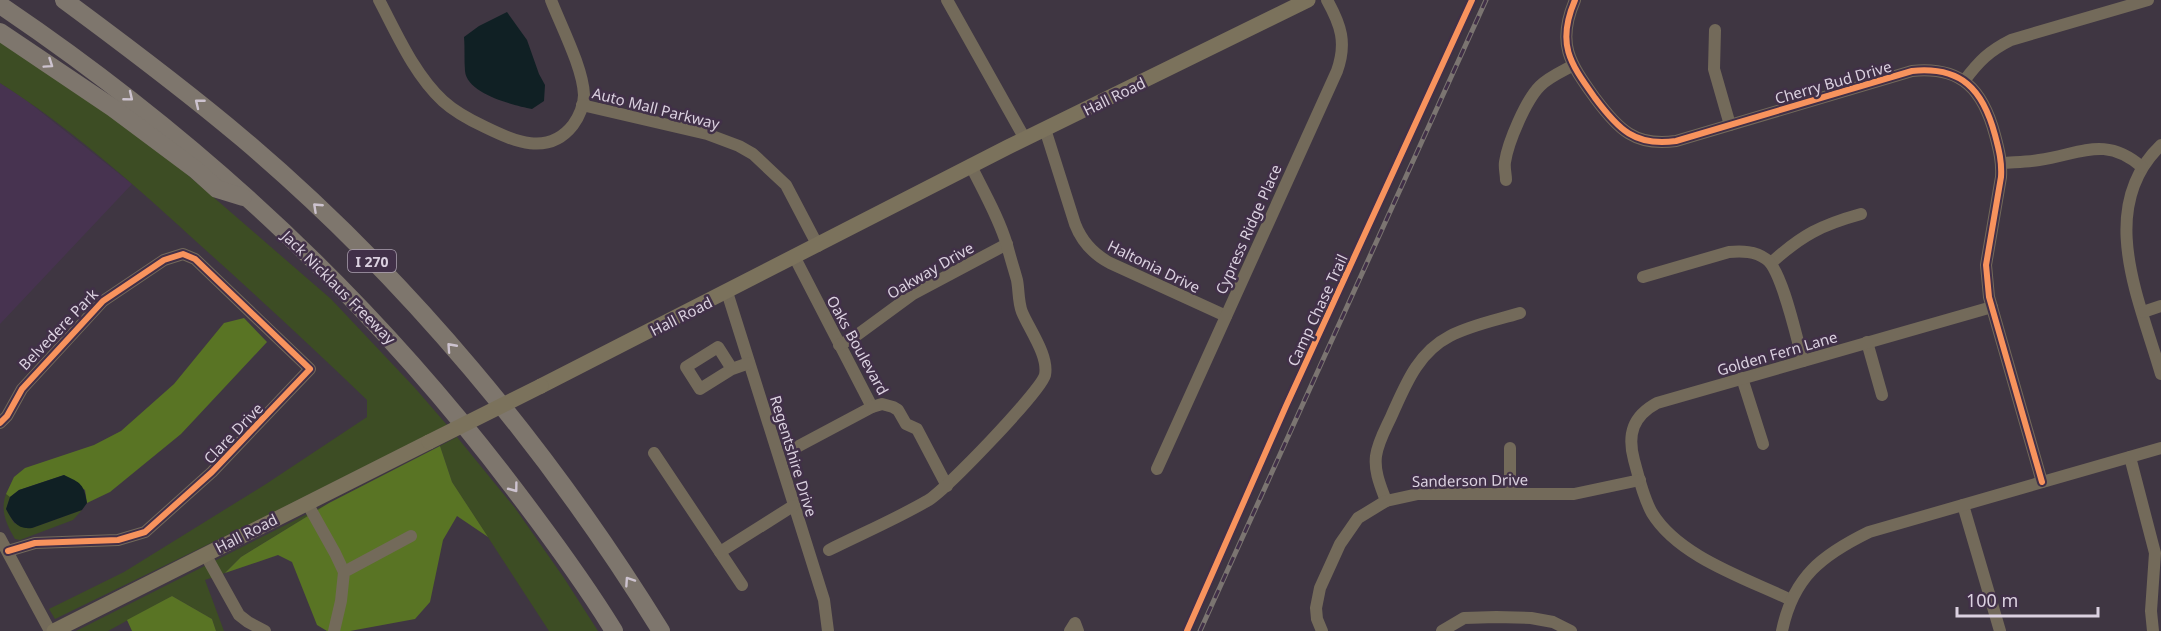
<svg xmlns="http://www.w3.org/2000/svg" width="2161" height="631" font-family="'Noto Sans',sans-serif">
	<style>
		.built { fill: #473350 }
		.green { fill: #3d4d24 }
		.forest { fill: #597424 }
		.water { fill: #102024 }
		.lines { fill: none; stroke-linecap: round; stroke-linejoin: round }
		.minor { stroke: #736a5a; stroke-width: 12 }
		.major { stroke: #7b725c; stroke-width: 15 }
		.highway { stroke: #7e766d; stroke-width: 18 }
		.rail-casing { stroke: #7b7571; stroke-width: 5 }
		.rail { stroke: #413048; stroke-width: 3; stroke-dasharray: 9; stroke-linecap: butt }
		.major-bridge { stroke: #7b725c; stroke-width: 15 }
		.cycleway-casing { stroke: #413048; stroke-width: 10 }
		.cycleway { stroke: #f8935d; stroke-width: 6 }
		.oneway { stroke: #cdc3cf }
		.labels { text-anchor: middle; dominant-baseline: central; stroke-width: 5; stroke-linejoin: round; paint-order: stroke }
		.shield { fill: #413048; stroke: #ada1b2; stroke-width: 1.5 }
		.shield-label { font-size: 14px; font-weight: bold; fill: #dbd1e0 }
		.street-label { font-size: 15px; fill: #dbd1e0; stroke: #413048 }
	</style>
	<rect width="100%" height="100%" fill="#3f3642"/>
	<polygon class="built" points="0,83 22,97 132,184 0,324"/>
	<g class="green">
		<path d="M0,38l144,99 187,162 84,89 32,37 -181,91 -211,103 -6,-10 75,-37 142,-88 101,-67v-17c-58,-56 -118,-111 -178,-165 -59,-54 -121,-109 -189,-152z"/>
		<polygon points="457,437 515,508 564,578 598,631 549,631 452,482 440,446"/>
		<path d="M6,494l4,3 -4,12 8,14 18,5 50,-18 -9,10 -53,20 -5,-1c-9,-15 -15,-29 -9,-45z"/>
		<polygon points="329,503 241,557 225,573 205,580 224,631 216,631 212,619 172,596 108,631 76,631"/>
	</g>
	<g class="forest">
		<polygon points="244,318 267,342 181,434 110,492 87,503 85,490 64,475 19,490 10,497 6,494 14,477 25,468 94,445 121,431 174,384 224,323"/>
		<polygon points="440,446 452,482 488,537 457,516 443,540 430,602 415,619 350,631 327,631 317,625 292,562 278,555 225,573 241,557 329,503"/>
		<polygon points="172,596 212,619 216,631 132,631 127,620"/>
	</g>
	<g class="water">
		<path d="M507,12l20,28 12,34 6,11 -1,16 -12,8c-19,-4 -65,-15 -67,-38 -1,-11 0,-22 -1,-34l15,-11z"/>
		<path d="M64,475c17,8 20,9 23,28l-5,7 -50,18c-15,2 -20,-8 -26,-19l4,-12 9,-7z"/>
	</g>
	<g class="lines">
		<g class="minor">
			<path d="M379,0c18,34 35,74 64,101 12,11 27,19 42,26 29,14 63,30 88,-2 6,-8 11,-20 11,-30 -1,-27 -23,-69 -33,-95"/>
			<polyline points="947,0 1025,139"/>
			<path d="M1575,0c-19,44 -5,63 20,98 23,31 40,49 81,43l236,-70c50,-5 71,19 83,64 4,15 7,27 6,42l-15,88 3,32 53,185"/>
			<polyline points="1715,30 1714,69 1730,125"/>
			<path d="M1964,81c15,-20 25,-30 47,-41l137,-40"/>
			<polyline points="582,105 707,134 739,146 753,154 786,185 818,246"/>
			<path d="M1045,129l30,95c7,18 18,30 35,39l116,53"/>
			<path d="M2161,145c-66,63 -21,156 0,229"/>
			<path d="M2002,163c12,-1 25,-1 37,-3 42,-6 66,-25 103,7"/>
			<path d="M1506,180c0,-6 -2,-12 -1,-18 3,-20 21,-62 35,-76 9,-9 21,-14 32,-20"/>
			<polyline points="795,258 872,407"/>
			<path d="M1771,263c31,-28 50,-38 90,-49"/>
			<path d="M1643,277l86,-25c13,-1 26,-1 37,7 16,10 31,81 37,102"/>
			<polyline points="727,292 824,600 828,631"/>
			<polyline points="2143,312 2161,306"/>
			<polyline points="1867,342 1882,395"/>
			<polyline points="839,345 853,338 913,294 1007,244"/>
			<polyline points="732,369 718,347 686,367 700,389 732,369 749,363"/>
			<polyline points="1742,378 1763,444"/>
			<polyline points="0,423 7,416 22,389 103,301 164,260 183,254 195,259 310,369 212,472 145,532 118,540 35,543 8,551"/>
			<polyline points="795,448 872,407 882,404 893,407 898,410 906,424 917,429 947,486"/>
			<polyline points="1510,448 1510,494"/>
			<polyline points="654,453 742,585"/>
			<polyline points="2130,457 2155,553 2151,611 2153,631"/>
			<path d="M1157,469l180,-398c10,-28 4,-46 -10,-71"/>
			<path d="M1386,501c-5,-14 -12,-29 -10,-45 2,-14 9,-26 15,-39 14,-31 26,-64 59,-81 21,-11 47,-16 70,-23"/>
			<polyline points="307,503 335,553 344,572"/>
			<polyline points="1963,505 2000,631"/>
			<polyline points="0,538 50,631"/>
			<path d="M829,550c32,-16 67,-31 98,-49 17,-9 114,-110 118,-126 4,-19 -16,-46 -23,-63 -4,-10 -3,-22 -5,-32 -3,-11 -7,-23 -10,-35 -8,-27 -23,-53 -36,-79"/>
			<polyline points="720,552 793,506"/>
			<polyline points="205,554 239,615 248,622 265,631"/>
			<path d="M1791,600c-46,-22 -112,-43 -139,-87 -9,-16 -13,-35 -18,-53 -7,-26 -1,-44 23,-57l335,-96"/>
			<polyline points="334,631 341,601 344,572 411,536"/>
			<polyline points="1070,631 1075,623 1078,631"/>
			<polyline points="1322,631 1317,619 1316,608 1320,588 1340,544 1358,518 1386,501 1418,494 1574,494 1640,480"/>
			<polyline points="1442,631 1464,618 1496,617 1531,618 1553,622 1571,631"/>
			<path d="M1782,631c11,-54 40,-76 87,-99l292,-84"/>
		</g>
		<g class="major">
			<polyline points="541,386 1008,147 1308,0"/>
			<polyline points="54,631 429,442"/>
		</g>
		<g class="highway">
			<path d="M64,0c61,45 121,90 179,139 164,139 305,309 418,492"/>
			<path d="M0,5c200,135 370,293 515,485 35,46 69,92 99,141"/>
			<polyline points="0,32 113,108 196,170 217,189 243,197"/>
		</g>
		<defs>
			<polyline id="rail" points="1200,631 1486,0"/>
		</defs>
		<use href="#rail" class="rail-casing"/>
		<use href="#rail" class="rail"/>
		<polyline class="major-bridge" points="429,442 541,386"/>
		<defs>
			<g id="cycleway">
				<path d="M1575,0c-19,44 -5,63 20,98 23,31 40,49 81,43l236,-70c50,-5 71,19 83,64 4,15 7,27 6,42l-15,88 3,32 53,185"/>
				<polyline points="0,423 7,416 22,389 103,301 164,260 183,254 195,259 310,369 212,472 145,532 118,540 35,543 8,551"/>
				<polyline points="1187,631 1286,406 1472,0"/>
			</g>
		</defs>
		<use href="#cycleway" class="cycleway-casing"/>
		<use href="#cycleway" class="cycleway"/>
	</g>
	<defs><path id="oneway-chevron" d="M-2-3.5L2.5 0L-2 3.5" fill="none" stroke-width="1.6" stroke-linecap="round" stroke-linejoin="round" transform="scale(1.5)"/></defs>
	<g class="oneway">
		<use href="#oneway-chevron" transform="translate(49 64) rotate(34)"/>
		<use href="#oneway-chevron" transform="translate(129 97) rotate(39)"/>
		<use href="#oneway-chevron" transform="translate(199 103) rotate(-141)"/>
		<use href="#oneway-chevron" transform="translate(317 207) rotate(-137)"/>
		<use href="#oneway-chevron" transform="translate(451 347) rotate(-132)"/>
		<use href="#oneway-chevron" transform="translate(514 488) rotate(53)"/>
		<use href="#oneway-chevron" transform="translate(629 581) rotate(-124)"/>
	</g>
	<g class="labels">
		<rect class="shield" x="348" y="250" width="48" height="22" rx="4.5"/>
		<g class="shield-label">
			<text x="372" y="261">I 270</text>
		</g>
		<g class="street-label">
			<text transform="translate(1833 82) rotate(-16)">Cherry Bud Drive</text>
			<text transform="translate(1114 96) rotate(-26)">Hall Road</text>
			<text transform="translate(656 108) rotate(14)">Auto Mall Parkway</text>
			<text transform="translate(1248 229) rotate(-66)">Cypress Ridge Place</text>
			<text transform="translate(1154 266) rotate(26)">Haltonia Drive</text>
			<text transform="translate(930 270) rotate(-30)">Oakway Drive</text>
			<text transform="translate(339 287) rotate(45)">Jack Nicklaus Freeway</text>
			<text transform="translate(1317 310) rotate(-65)">Camp Chase Trail</text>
			<text transform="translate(681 316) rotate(-27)">Hall Road</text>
			<text transform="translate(58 329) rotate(-46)">Belvedere Park</text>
			<text transform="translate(858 345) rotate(61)">Oaks Boulevard</text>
			<text transform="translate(1777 353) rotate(-16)">Golden Fern Lane</text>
			<text transform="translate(233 433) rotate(-46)">Clare Drive</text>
			<text transform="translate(794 456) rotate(73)">Regentshire Drive</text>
			<text transform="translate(1470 480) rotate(-1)">Sanderson Drive</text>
			<text transform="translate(246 533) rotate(-27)">Hall Road</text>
		</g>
	</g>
	<path d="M1957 607v9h141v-9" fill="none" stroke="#dbd1e0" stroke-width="3"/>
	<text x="1966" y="607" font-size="18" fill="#dbd1e0" stroke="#413048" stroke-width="4.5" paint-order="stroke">100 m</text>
</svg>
